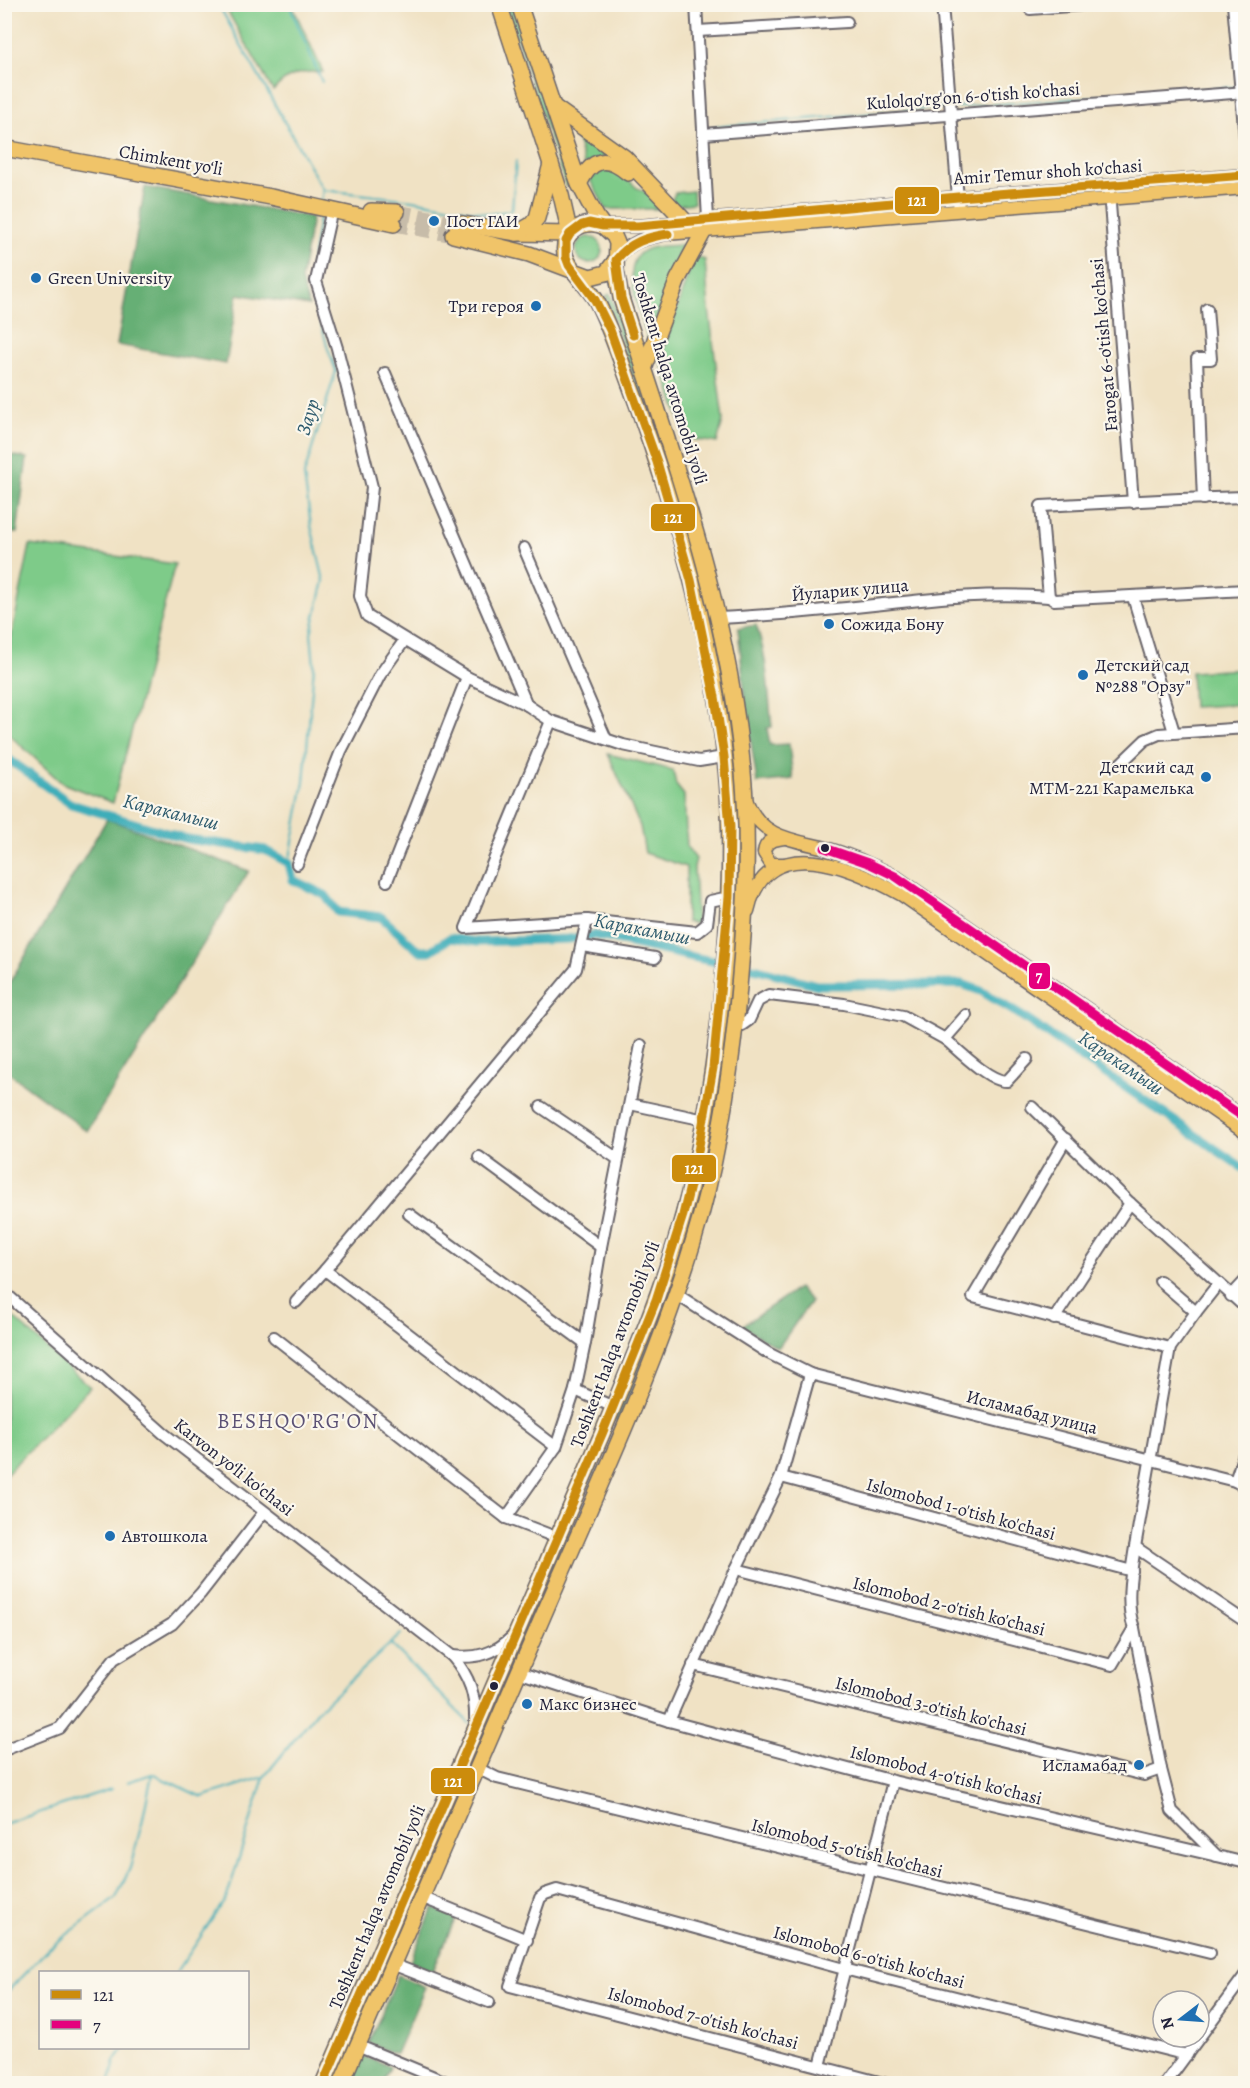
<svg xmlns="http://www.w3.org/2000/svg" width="1250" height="2088" font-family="Alegreya,serif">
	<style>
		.green { fill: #7ecb89; stroke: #507662; stroke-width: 1.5 }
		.forest { fill: #66af75; stroke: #446858; stroke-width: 1.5 }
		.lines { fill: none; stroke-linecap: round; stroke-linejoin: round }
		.stream { stroke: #3dadb9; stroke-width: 2 }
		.canal { stroke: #3dadb9; stroke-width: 9 }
		.highway-tunnel { stroke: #c7bca9; stroke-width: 15; stroke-dasharray: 15 8; stroke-linecap: butt }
		.minor-casing { stroke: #6a656b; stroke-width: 14 }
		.major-casing { stroke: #6a656b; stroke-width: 15 }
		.highway-casing { stroke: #6a656b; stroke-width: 18 }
		.minor { stroke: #fff; stroke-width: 10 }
		.major { stroke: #f0c469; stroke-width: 12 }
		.highway { stroke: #f0c469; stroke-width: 15 }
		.bus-1-casing { stroke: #fbf7ec; stroke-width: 14 }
		.bus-2-casing { stroke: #fbf7ec; stroke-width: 14 }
		.bus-1 { stroke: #cc8c0c; stroke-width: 9 }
		.bus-2 { stroke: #e5007d; stroke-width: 9 }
		.poi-dot { fill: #1f6fb2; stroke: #fbf7ec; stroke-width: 2 }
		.bus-dot { fill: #22223b; stroke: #fbf7ec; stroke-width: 2 }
		.labels { text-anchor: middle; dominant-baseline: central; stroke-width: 4.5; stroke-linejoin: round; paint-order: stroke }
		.street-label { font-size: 18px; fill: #22223b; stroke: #fbf7ec }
		.poi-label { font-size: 18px; fill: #22223b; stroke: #fbf7ec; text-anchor: start }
		.water-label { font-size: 20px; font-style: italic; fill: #2d5a6d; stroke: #fbf7ec }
		.quarter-label { font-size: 21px; letter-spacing: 1.5px; fill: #5c5275; stroke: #fbf7ec }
		.line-badge { stroke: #fbf7ec; stroke-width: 2 }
		.badge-label { font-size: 16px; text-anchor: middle; font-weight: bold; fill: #fff }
	</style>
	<rect width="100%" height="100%" fill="#fbf7ec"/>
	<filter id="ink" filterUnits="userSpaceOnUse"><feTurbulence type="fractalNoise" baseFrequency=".0167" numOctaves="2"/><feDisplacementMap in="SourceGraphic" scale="12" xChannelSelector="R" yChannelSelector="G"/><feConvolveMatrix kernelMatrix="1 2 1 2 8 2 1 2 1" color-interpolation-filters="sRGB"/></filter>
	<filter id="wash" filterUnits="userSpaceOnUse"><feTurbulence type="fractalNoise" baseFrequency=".008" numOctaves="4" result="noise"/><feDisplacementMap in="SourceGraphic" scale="24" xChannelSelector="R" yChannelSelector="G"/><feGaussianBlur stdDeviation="1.35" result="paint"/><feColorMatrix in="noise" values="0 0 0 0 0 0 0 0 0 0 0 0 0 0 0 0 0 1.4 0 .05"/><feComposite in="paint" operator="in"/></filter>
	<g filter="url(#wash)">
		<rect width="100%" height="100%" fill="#f0e2c4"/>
		<g class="green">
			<path d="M224,5h68l31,67c-21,-1 -36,2 -50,19z"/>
			<polygon points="505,5 512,5 572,184 566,186"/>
			<polygon points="575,131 580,132 609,155 584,165"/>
			<polygon points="601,169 618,170 637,188 647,193 652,191 663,204 660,209 606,209 590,180 594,172"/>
			<polygon points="693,191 694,203 676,205 672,200 675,193"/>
			<circle cx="589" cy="250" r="13"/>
			<path d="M682,245c-12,32 -21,65 -34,96 -6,-22 -31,-78 -3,-91 10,-5 26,-4 37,-5z"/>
			<polygon points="694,256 705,260 709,309 723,420 717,443 686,438 660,360"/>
			<polygon points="610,294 667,458 708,598 724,684 719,685 661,459 606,296"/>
			<polygon points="30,545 175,564 113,803 62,783 5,731 5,667"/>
			<polygon points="1245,669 1245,704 1193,707 1191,672"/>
			<polygon points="727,704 739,795 742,888 723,1073 707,1162 682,1251 653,1337 618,1421 614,1419 632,1377 719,1070 732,980 737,889 737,843 723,705"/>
			<polygon points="608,754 673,770 676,785 684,795 687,847 696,859 694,867 697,924 686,922 686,867 645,853 640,826"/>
			<polygon points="5,1310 90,1387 5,1475"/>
			<polygon points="600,1449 604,1451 544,1592 539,1590"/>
			<polygon points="532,1606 537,1608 333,2083 327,2084"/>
		</g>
		<g class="forest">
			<polygon points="145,187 312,217 301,280 309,306 238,294 226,364 117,345"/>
			<polygon points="5,454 27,458 17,533 5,533"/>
			<path d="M756,625c12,32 12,68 16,102l-5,1 3,17 19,-1 4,35 -36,4 -11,-75 -8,-80z"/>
			<polygon points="107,819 249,871 87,1131 5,1070 5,990"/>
			<polygon points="798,1288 811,1301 778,1348 742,1326"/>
			<polygon points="433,1908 456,1917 433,1971 410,1962"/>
			<polygon points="398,1975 425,1987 396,2054 369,2043"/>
			<polygon points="362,2057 378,2061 390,2067 383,2083 352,2083"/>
		</g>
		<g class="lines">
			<g class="stream">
				<polyline points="218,4 323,190 321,201"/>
				<polyline points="289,4 322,82"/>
				<polyline points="957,107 1235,87"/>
				<polyline points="713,127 946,107"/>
				<polyline points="323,190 413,200 490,214 512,210 516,161"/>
				<polyline points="289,863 304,782 314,666 311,633 324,581 311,526 304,475 336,371 328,349 309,280 320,212"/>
				<polyline points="390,1643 469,1723"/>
				<polyline points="127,1782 152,1774 202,1797 264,1777"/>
				<polyline points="4,1824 111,1789"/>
				<polyline points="177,1972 227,1897 264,1777 319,1709 401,1634"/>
				<polyline points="4,1995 49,1948 116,1898 130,1868 142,1823 152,1774"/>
				<polyline points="109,2084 115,2061 124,2048"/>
			</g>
			<polyline class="canal" points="4,756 71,804 187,839 265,850 289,863 293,880 325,895 338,912 381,917 419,951 430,951 450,938 477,942 568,939 594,935 702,959 758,969 817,985 962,984 981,991 1020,1015 1246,1170"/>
		</g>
	</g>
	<g filter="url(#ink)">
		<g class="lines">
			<g class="highway-tunnel">
				<polyline points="397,212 456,223"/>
				<polyline points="394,224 453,235"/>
			</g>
			<defs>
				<g id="minor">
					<polyline points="696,4 708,219"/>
					<polyline points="942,4 959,211"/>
					<polyline points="1233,4 1246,150"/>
					<polyline points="1030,9 1096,4"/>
					<polyline points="698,31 847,22"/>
					<polyline points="703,134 1246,92"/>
					<polyline points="1109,191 1133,502"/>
					<polyline points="332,209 316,281 337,348 372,487 360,596 367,616 467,677 527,705 551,721 623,745 684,758 699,761 724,757"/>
					<polyline points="385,373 527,705"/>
					<polyline points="1203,499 1197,359 1211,359 1207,309"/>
					<polyline points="524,548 606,739"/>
					<polyline points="1049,597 1054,600 1246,590"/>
					<polyline points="1133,597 1174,732"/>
					<path d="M717,618c55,-2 111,-8 166,-14 55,-6 111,-12 166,-7l-8,-91 139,-7 66,-2"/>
					<polyline points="551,721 466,928 587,920 697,932 707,924 710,901 729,897"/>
					<polyline points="1119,765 1145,740 1159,734 1246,728"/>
					<polyline points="297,864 341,751 380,675 404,641"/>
					<polyline points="387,881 467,677"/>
					<polyline points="582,946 655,958"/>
					<path d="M966,1015l-21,24c14,12 45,43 62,42l20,-22"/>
					<polyline points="735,1026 742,1025 749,1020 758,1001 769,995 844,1004 903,1016 945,1039"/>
					<polyline points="630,1104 705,1120"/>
					<polyline points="541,1107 618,1159"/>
					<polyline points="1032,1107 1130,1203 1246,1308"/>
					<polyline points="1066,1139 973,1297 1170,1348"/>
					<polyline points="479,1157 601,1247"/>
					<polyline points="409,1214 585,1343"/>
					<polyline points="325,1270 556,1447"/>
					<polyline points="1160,1281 1196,1312 1218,1284"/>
					<path d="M4,1292l159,141 289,223c18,21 24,40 23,67"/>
					<polyline points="676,1294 768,1353 810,1374 1235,1481 1246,1487"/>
					<polyline points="1231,1296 1246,1280"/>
					<polyline points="296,1302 325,1270 576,969 587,920"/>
					<path d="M1196,1312l-26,36 -35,199c-4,25 -10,57 -1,81l27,141 11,42 45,45 29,7"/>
					<polyline points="1054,1319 1130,1203"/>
					<polyline points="274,1337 506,1518 558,1538"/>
					<polyline points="575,1390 609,1405"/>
					<polyline points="781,1477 1132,1571"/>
					<polyline points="1235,1481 1246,1448"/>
					<polyline points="506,1518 556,1447 575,1390 585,1343 601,1247 641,1045"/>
					<polyline points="1135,1547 1246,1622"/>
					<polyline points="736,1569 1112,1665 1134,1628"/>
					<path d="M452,1656c24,3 43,-2 61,-20"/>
					<polyline points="693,1665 1144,1775 1161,1769"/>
					<polyline points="518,1672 669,1721 893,1781 1217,1856"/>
					<polyline points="669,1721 736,1569 781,1477 810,1374"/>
					<polyline points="4,1750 60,1728 114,1659 172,1624 201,1593 264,1512"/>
					<polyline points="477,1768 497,1778 1210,1953"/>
					<polyline points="421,1897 527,1940"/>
					<polyline points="392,1964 489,2002"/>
					<polyline points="357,2045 451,2084"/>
					<polyline points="820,2066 893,1781"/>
					<polyline points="887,2084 510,1986 540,1898 545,1894 557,1890 844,1969 1187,2055"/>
					<polyline points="1165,2084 1246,1974"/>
				</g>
				<g id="major">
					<polyline points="603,226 638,226 958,197 1246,175"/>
					<path d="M616,260c13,-18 28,-22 50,-26l580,-46"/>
					<path d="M747,802c14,36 47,38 79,46 24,7 47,17 69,28l351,243"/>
					<path d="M784,864h-13l-7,-11c1,-12 8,-13 20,-15"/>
					<path d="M748,911c18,-83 106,-43 154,-16l344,238"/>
				</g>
				<g id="highway">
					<polyline points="499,4 561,195 570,234"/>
					<polyline points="554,107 624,157 686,222"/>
					<polyline points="4,148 271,197 394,224"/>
					<path d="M579,184c13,-26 27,-29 49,-11"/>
					<polyline points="371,211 397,212"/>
					<polyline points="456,223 517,233 570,234"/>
					<polyline points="517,233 531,225 537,218 551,164"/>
					<polyline points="453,235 529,254 590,277 606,273 616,260"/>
					<polyline points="644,369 678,279 704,231"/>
					<path d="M323,2084l279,-650c30,-72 60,-143 81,-218 22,-81 34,-165 41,-248 5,-59 8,-116 4,-175 -10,-140 -53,-288 -102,-419 -9,-24 -17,-49 -29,-72 -8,-15 -29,-33 -32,-48 -4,-23 19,-35 38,-28"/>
					<path d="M341,2084c67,-156 135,-312 202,-468 53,-124 112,-247 151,-377 24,-78 36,-160 44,-241 7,-76 12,-150 5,-226 -14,-163 -72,-320 -122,-474l-5,-28 1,-27 -3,-7 -11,-10 -7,-10 -17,-32 -60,-180"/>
				</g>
			</defs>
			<use href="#minor" class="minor-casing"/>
			<use href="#major" class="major-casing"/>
			<use href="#highway" class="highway-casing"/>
			<use href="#minor" class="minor"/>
			<use href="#major" class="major"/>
			<use href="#highway" class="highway"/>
			<defs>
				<g id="bus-1">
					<path d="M633,335l-12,-37 -5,-38c14,-18 31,-23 52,-26"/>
					<polyline points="323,2084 602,1434 656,1300 683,1215 697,1157 713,1068 729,897 730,827 724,757 715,697 691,580 657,462 610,330 595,300 569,265 566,257 566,241 570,234 582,225 589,223 603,226 638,226 958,197 1246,175"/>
				</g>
				<polyline id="bus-2" points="825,848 868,863 895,876 1246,1119"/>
			</defs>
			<use href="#bus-1" class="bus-1-casing"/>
			<use href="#bus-2" class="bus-2-casing"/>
			<use href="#bus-1" class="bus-1"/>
			<use href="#bus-2" class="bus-2"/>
		</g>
	</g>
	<g class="poi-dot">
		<circle cx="434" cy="221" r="6"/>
		<circle cx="36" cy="278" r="6"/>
		<circle cx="536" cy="306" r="6"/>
		<circle cx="829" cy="624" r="6"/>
		<circle cx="1083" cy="675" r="6"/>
		<circle cx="1206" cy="777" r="6"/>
		<circle cx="110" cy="1536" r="6"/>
		<circle cx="527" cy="1704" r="6"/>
		<circle cx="1139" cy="1765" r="6"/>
	</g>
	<g class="bus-dot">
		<circle cx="825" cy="848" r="5"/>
		<circle cx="494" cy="1686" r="5"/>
	</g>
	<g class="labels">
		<g class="street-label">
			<text transform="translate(973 96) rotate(-4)">Kulolqo'rg'on 6-o'tish ko'chasi</text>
			<text transform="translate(171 160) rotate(10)">Chimkent yo‘li</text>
			<text transform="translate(1048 172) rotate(-4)">Amir Temur shoh ko'chasi</text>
			<text transform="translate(1104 345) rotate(-95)">Farogat 6-o'tish ko'chasi</text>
			<text transform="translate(670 379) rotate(73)">Toshkent halqa avtomobil yo'li</text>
			<text transform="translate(850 590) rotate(-5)">Йуларик улица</text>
			<text transform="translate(615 1344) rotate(-69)">Toshkent halqa avtomobil yo'li</text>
			<text transform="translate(1032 1412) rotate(14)">Исламабад улица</text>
			<text transform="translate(234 1467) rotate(38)">Karvon yo‘li ko'chasi</text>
			<text transform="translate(961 1509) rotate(15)">Islomobod 1-o'tish ko'chasi</text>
			<text transform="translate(949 1606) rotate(14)">Islomobod 2-o'tish ko'chasi</text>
			<text transform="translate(931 1706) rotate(14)">Islomobod 3-o'tish ko'chasi</text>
			<text transform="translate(946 1775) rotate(14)">Islomobod 4-o'tish ko'chasi</text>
			<text transform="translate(847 1848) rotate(14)">Islomobod 5-o'tish ko'chasi</text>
			<text transform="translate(377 1907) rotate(-67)">Toshkent halqa avtomobil yo'li</text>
			<text transform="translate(869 1957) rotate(15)">Islomobod 6-o'tish ko'chasi</text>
			<text transform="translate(703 2018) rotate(15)">Islomobod 7-o'tish ko'chasi</text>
		</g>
		<g class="poi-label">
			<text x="446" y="221">Пост ГАИ</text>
			<text x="48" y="278">Green University</text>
			<text x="524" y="306" text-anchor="end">Три героя</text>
			<text x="841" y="624">Сожида Бону</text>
			<text x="1095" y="665">Детский сад<tspan x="1095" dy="21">№288 "Орзу"</tspan></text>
			<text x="1194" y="767" text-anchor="end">Детский сад<tspan x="1194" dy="21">МТМ-221 Карамелька</tspan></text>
			<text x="122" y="1536">Автошкола</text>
			<text x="539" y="1704">Макс бизнес</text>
			<text x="1127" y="1765" text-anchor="end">Исламабад</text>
		</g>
		<g class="water-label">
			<text transform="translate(308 417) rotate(-73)">Заур</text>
			<text transform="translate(171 812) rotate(14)">Каракамыш</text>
			<text transform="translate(642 929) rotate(11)">Каракамыш</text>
			<text transform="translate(1121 1063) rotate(34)">Каракамыш</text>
		</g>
		<g class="quarter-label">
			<text x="298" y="1421">BESHQO'RG'ON</text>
		</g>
	</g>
	<g class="line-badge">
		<rect x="894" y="186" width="46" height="29" rx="6" fill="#cc8c0c"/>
		<rect x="650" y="503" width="46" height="29" rx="6" fill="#cc8c0c"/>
		<rect x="1028" y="962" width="23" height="28" rx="6" fill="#e5007d"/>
		<rect x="671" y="1154" width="46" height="29" rx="6" fill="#cc8c0c"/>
		<rect x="430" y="1767" width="46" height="28" rx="6" fill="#cc8c0c"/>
	</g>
	<g class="badge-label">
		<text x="917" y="206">121</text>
		<text x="673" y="523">121</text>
		<text x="1039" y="982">7</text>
		<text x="694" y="1174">121</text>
		<text x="453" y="1787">121</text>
	</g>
	<rect width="1250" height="2088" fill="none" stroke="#fbf7ec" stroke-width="24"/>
	<rect x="39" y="1971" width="210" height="78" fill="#fbf7ec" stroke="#a4a2a5" stroke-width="1.5"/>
	<rect x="51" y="1990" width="30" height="9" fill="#cc8c0c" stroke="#a4a2a5" stroke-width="1.5"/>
	<text x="93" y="2001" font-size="18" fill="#22223b">121</text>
	<rect x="51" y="2020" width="30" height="9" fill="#e5007d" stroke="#a4a2a5" stroke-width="1.5"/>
	<text x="93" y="2031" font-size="18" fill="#22223b">7</text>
	<g transform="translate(1181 2019) rotate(253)"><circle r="28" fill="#fbf7ec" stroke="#a4a2a5" stroke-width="1.5"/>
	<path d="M0-4.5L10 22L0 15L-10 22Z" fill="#1f6fb2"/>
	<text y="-9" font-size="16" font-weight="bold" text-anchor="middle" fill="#22223b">N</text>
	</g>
</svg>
